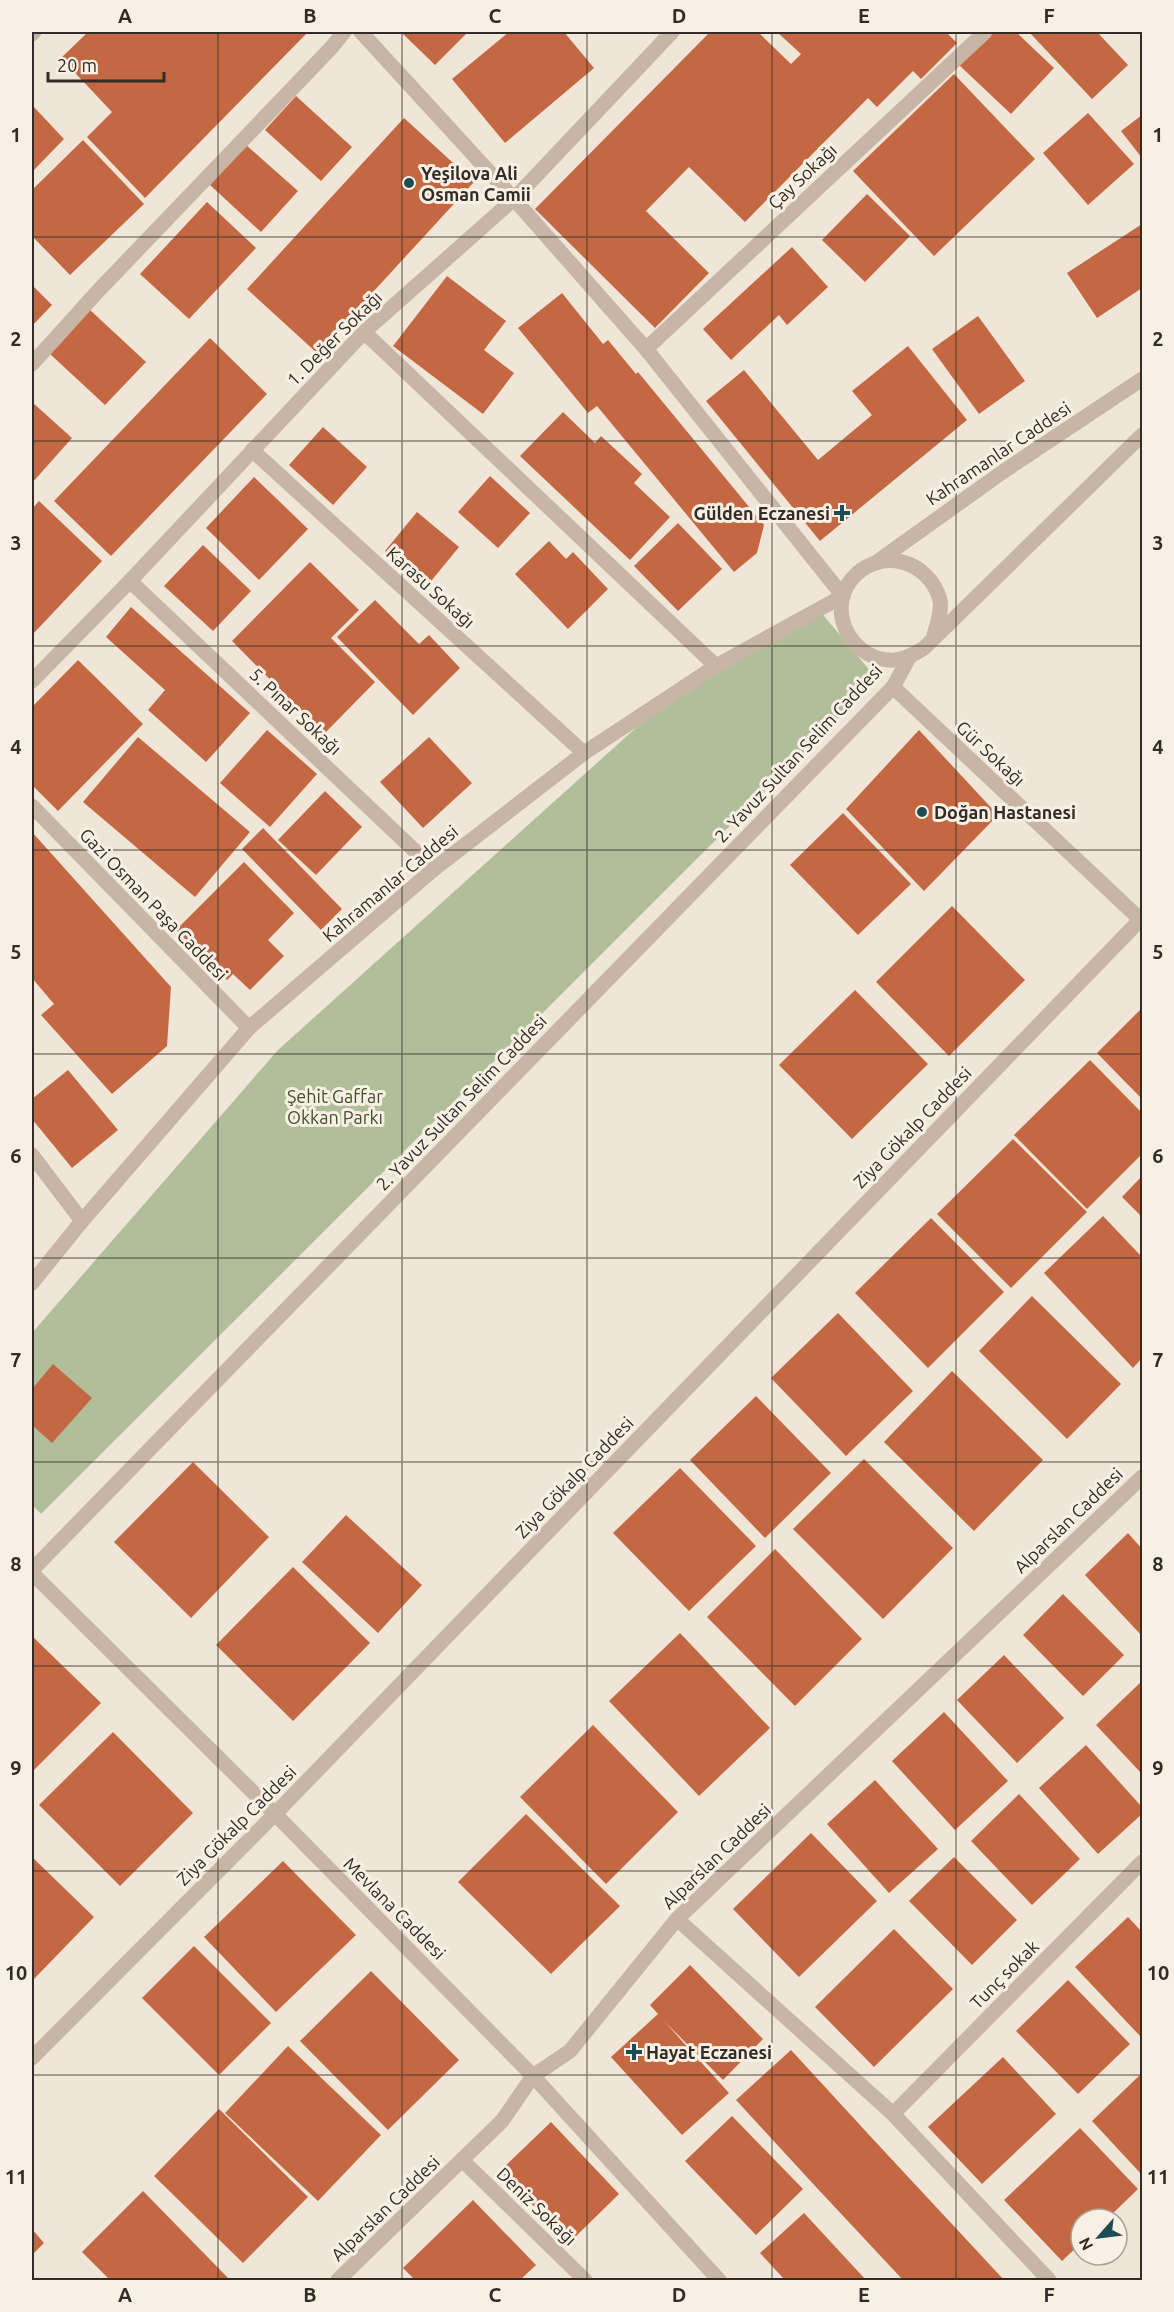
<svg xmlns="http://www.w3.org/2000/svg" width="1174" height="2312" font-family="Ubuntu,sans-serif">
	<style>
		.green { fill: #b0be99 }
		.building { fill: #c36843 }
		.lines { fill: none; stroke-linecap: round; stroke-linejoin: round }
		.minor { stroke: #c7b6a5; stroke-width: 15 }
		.tertiary { stroke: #c7b6a5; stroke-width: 15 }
		.grid { fill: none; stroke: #332b26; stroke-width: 1.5; stroke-opacity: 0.55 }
		.poi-dot { fill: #1d4d53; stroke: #f8f0e4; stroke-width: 2 }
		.labels { text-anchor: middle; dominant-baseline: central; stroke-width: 6; stroke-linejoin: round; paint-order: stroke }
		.poi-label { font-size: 18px; font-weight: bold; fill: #332b26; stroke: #f8f0e4; text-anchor: start }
		.street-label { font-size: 18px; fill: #332b26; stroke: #f8f0e4 }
		.park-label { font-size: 18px; fill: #41512a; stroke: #f8f0e4 }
		.neatline { fill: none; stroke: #332b26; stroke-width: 2 }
		.grid-label { font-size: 20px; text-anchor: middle; font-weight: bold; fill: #332b26 }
	</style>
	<rect width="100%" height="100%" fill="#f0e6d8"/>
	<polygon class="green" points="818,609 877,679 41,1514 32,1505 32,1333 278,1050 668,699"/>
	<g class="building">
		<polygon points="88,32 308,32 145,198 87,137 112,112 61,58"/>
		<polygon points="401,32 468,32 435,65"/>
		<polygon points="509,32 564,32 594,68 505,143 452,79"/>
		<polygon points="710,32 758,32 791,64 801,54 777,32 946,32 957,43 921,79 913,71 877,107 868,98 745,222 689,167 646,211 709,273 655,328 535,209"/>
		<polygon points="990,32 1016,32 1054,68 1011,114 959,65"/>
		<polygon points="1029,32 1097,32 1128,65 1092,99"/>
		<polygon points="954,74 1035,159 934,256 853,171"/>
		<polygon points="296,96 352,147 321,181 265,130"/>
		<polygon points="32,105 64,139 32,172"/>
		<polygon points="1088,113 1134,164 1088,205 1043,153"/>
		<polygon points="1142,115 1142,158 1121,131"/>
		<polygon points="404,118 474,182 317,353 247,289"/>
		<polygon points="83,140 144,204 70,275 32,236 32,190"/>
		<polygon points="246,145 298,191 261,232 210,185"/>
		<polygon points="867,194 910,236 865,282 822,240"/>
		<polygon points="207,202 256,248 189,319 140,274"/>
		<polygon points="1142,224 1142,288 1097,318 1067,273"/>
		<polygon points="792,247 828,287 787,325 779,315 731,360 703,329"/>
		<polygon points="447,276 506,321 484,350 514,373 483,414 393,346"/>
		<polygon points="32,285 52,305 32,326"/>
		<polygon points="562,293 603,344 608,340 636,374 638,372 764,525 757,553 734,572 597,406 588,413 518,328"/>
		<polygon points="89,309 146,362 105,405 49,353"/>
		<polygon points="978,316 1025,381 979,414 932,349"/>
		<polygon points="210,338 267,394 111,556 54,501"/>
		<polygon points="908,346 967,420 820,541 706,401 744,370 818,460 872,415 852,391"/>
		<polygon points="32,402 72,438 32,483"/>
		<polygon points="563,412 595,443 601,436 642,474 634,483 670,517 630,560 520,456"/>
		<polygon points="323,427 367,467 333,505 289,465"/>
		<polygon points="490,476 530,513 498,548 458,512"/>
		<polygon points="254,477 308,529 259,580 206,528"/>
		<polygon points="39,501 102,561 32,635 32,509"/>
		<polygon points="417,512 459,547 427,586 385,551"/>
		<polygon points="678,523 722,569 678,611 634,566"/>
		<polygon points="549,541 566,559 573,552 608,589 568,629 515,574"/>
		<polygon points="203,545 251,591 213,631 164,586"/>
		<polygon points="310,562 359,610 331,638 375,682 324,734 232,641"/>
		<polygon points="375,600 419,644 429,635 460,668 413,715 337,637"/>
		<polygon points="131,607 250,713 206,762 148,710 165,690 106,637"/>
		<polygon points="78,660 143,724 58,811 32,785 32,707"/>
		<polygon points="267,730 317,774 270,827 220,783"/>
		<polygon points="919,730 998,815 924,891 846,809"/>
		<polygon points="138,737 250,832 195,897 83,802"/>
		<polygon points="429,737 472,783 423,828 380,782"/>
		<polygon points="325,791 362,827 316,875 278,840"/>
		<polygon points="843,813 911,884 858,935 790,865"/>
		<polygon points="263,828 342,909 321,930 242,849"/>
		<polygon points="32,832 171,987 167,1046 112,1094 41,1015 54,1004 32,978"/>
		<polygon points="244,862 294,913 268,940 284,956 250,990 233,974 227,980 176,930"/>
		<polygon points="952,906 1025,980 949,1056 876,982"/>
		<polygon points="855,990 928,1064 852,1139 779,1065"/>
		<polygon points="1142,1008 1142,1099 1097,1053"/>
		<polygon points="1090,1060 1142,1113 1142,1154 1087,1209 1014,1135"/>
		<polygon points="68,1070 118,1130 72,1168 32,1119 32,1099"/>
		<polygon points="1013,1139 1087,1212 1011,1288 937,1214"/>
		<polygon points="1142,1176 1142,1217 1122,1197"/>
		<polygon points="1103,1216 1142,1257 1142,1358 1133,1368 1044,1273"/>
		<polygon points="931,1218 1004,1292 928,1368 855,1293"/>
		<polygon points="1032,1296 1121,1384 1067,1439 979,1351"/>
		<polygon points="838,1313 913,1391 846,1456 771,1378"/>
		<polygon points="53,1364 92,1398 52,1443 32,1425 32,1389"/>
		<polygon points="952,1371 1043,1460 974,1531 884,1442"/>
		<polygon points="756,1396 831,1473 765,1538 690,1460"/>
		<polygon points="864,1459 953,1548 883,1619 793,1529"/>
		<polygon points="193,1462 269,1537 191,1618 114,1542"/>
		<polygon points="680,1468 756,1546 689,1611 613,1533"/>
		<polygon points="346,1515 422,1585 378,1633 302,1562"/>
		<polygon points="1128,1533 1142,1549 1142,1636 1085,1575"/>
		<polygon points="775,1549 862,1639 795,1706 707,1617"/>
		<polygon points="293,1567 370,1643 293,1721 216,1645"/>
		<polygon points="1063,1594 1124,1655 1083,1696 1023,1635"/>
		<polygon points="680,1633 770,1728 699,1796 609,1701"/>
		<polygon points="32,1636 101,1703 32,1772"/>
		<polygon points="1004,1655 1064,1718 1017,1763 957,1700"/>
		<polygon points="1142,1681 1142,1774 1096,1725"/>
		<polygon points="944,1712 1008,1781 955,1830 892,1761"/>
		<polygon points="593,1725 678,1812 606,1884 520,1797"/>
		<polygon points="113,1732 193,1813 120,1886 39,1805"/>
		<polygon points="1086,1745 1142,1807 1142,1814 1098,1854 1039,1788"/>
		<polygon points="875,1780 938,1849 889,1893 827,1824"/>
		<polygon points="1019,1794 1080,1859 1032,1905 971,1841"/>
		<polygon points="526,1814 620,1906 551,1974 458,1882"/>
		<polygon points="811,1833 877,1901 799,1977 733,1909"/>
		<polygon points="32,1857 94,1917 32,1981"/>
		<polygon points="954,1857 1017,1920 972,1965 909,1901"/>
		<polygon points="283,1861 356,1935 276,2012 204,1937"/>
		<polygon points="1128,1917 1142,1932 1142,2034 1140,2036 1075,1967"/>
		<polygon points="894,1929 953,1989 874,2067 815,2007"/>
		<polygon points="194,1946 271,2023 219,2075 142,1998"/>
		<polygon points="690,1965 763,2039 723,2080 664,2021 729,2093 682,2135 611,2057 658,2014 650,2005"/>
		<polygon points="371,1971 459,2060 388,2130 300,2041"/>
		<polygon points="1068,1980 1130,2044 1078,2094 1016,2031"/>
		<polygon points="288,2046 381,2135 318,2201 225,2113"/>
		<polygon points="791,2050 871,2137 1004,2280 903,2280 816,2187 736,2100"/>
		<polygon points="1003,2057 1056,2114 982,2184 928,2127"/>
		<polygon points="1142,2073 1142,2175 1092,2121"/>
		<polygon points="219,2109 308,2197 243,2263 154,2176"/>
		<polygon points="732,2116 803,2189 756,2235 685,2161"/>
		<polygon points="551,2122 619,2194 569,2243 500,2171"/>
		<polygon points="1080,2128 1138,2189 1107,2219 1081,2219 1081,2243 1062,2261 1004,2200"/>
		<polygon points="143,2191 230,2280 110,2280 82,2252"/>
		<polygon points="473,2200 536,2265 520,2280 415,2280 403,2268"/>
		<polygon points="804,2213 866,2280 785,2280 760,2253"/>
		<polygon points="32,2229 44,2243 32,2255"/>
	</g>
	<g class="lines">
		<g class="minor">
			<polyline points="361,32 514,199 646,349 843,596"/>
			<polyline points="364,332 716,666"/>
			<polyline points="646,349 985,32"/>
			<polyline points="32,364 99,290 331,48 344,32"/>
			<polyline points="252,450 584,753"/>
			<polyline points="130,581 434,869"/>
			<polyline points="32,681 130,581 364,332 514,199 672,32"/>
			<polyline points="893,687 1142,921"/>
			<polyline points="32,1155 82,1221"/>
			<polyline points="677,1919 893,2114 1049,2280"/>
			<polyline points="32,2058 275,1814 1141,919"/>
			<polyline points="893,2114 1142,1862"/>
			<polyline points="462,2160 585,2280"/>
		</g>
		<g class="tertiary">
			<polyline points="32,34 34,32"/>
			<polyline points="878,561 1004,471 1142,379"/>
			<path d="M934,635c3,-10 8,-24 6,-35 -11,-41 -62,-54 -89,-20 -26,33 3,83 44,80 11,-1 20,-6 29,-12l218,-213"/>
			<polyline points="32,806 249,1028"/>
			<polyline points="32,1283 82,1221 249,1028 434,869 584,753 716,666 843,596"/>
			<polyline points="32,1570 893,687 910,656"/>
			<polyline points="32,1573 275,1814 533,2076 719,2280"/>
			<polyline points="338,2280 502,2121 533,2076 570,2051 677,1919 1142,1477"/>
		</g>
	</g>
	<path class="grid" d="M218,32v2248M402,32v2248M587,32v2248M772,32v2248M956,32v2248M32,237h1110M32,441h1110M32,646h1110M32,850h1110M32,1054h1110M32,1258h1110M32,1462h1110M32,1666h1110M32,1871h1110M32,2075h1110"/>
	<g class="poi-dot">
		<circle cx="409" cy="183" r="6"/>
		<path d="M839 504h6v6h6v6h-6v6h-6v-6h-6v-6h6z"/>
		<circle cx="922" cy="812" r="6"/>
		<path d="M631 2043h6v6h6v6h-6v6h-6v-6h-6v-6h6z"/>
	</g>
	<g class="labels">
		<g class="poi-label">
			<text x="421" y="173">Yeşilova Ali<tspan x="421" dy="21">Osman Camii</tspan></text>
			<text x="830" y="513" text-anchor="end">Gülden Eczanesi</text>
			<text x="934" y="812">Doğan Hastanesi</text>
			<text x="646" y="2052">Hayat Eczanesi</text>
		</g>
		<g class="street-label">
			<text transform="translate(802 176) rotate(-43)">Çay Sokağı</text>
			<text transform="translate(334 338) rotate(-45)">1. Değer Sokağı</text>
			<text transform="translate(998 453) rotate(-34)">Kahramanlar Caddesi</text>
			<text transform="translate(431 587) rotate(42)">Karasu Sokağı</text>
			<text transform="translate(296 711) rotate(43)">5. Pınar Sokağı</text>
			<text transform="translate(798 753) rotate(-47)">2. Yavuz Sultan Selim Caddesi</text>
			<text transform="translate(991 753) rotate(43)">Gür Sokağı</text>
			<text transform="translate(390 883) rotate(-40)">Kahramanlar Caddesi</text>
			<text transform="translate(154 904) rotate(46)">Gazi Osman Paşa Caddesi</text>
			<text transform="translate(461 1102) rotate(-46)">2. Yavuz Sultan Selim Caddesi</text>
			<text transform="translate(912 1127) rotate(-46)">Ziya Gökalp Caddesi</text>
			<text transform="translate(574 1477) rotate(-46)">Ziya Gökalp Caddesi</text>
			<text transform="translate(1068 1520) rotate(-44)">Alparslan Caddesi</text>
			<text transform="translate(236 1825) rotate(-45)">Ziya Gökalp Caddesi</text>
			<text transform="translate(716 1856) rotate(-44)">Alparslan Caddesi</text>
			<text transform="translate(395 1908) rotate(45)">Mevlana Caddesi</text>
			<text transform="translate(1004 1974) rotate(-45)">Tunç sokak</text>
			<text transform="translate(537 2206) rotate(44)">Deniz Sokağı</text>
			<text transform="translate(385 2208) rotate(-44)">Alparslan Caddesi</text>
		</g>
		<g class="park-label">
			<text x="335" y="1096">Şehit Gaffar<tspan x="335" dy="21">Okkan Parkı</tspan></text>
		</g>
	</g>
	<rect width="1174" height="2312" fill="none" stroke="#f8f0e4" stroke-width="66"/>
	<g transform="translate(1099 2237) rotate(242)"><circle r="28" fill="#f8f0e4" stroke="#a9a198" stroke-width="1.5"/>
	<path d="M0-4.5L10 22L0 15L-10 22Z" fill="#1d4d53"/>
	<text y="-9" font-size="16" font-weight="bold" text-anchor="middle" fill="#332b26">N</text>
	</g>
	<path d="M48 72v9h116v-9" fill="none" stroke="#332b26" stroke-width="3"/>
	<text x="57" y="72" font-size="18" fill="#332b26" stroke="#f8f0e4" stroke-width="4.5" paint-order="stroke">20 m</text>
	<rect x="33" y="33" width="1108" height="2246" class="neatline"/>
	<g class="grid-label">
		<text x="125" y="23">A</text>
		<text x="310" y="23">B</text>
		<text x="495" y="23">C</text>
		<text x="679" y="23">D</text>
		<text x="864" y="23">E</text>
		<text x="1049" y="23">F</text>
		<text x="16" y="142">1</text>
		<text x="1158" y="142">1</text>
		<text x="16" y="346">2</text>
		<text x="1158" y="346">2</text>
		<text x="16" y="550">3</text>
		<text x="1158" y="550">3</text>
		<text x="16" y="754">4</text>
		<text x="1158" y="754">4</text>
		<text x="16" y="959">5</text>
		<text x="1158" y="959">5</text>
		<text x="16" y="1163">6</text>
		<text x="1158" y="1163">6</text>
		<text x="16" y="1367">7</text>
		<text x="1158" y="1367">7</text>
		<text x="16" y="1571">8</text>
		<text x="1158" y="1571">8</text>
		<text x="16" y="1775">9</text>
		<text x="1158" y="1775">9</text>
		<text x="16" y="1980">10</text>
		<text x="1158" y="1980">10</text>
		<text x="16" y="2184">11</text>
		<text x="1158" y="2184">11</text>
		<text x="125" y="2302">A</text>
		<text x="310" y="2302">B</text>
		<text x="495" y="2302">C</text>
		<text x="679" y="2302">D</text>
		<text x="864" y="2302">E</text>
		<text x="1049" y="2302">F</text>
	</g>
</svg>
